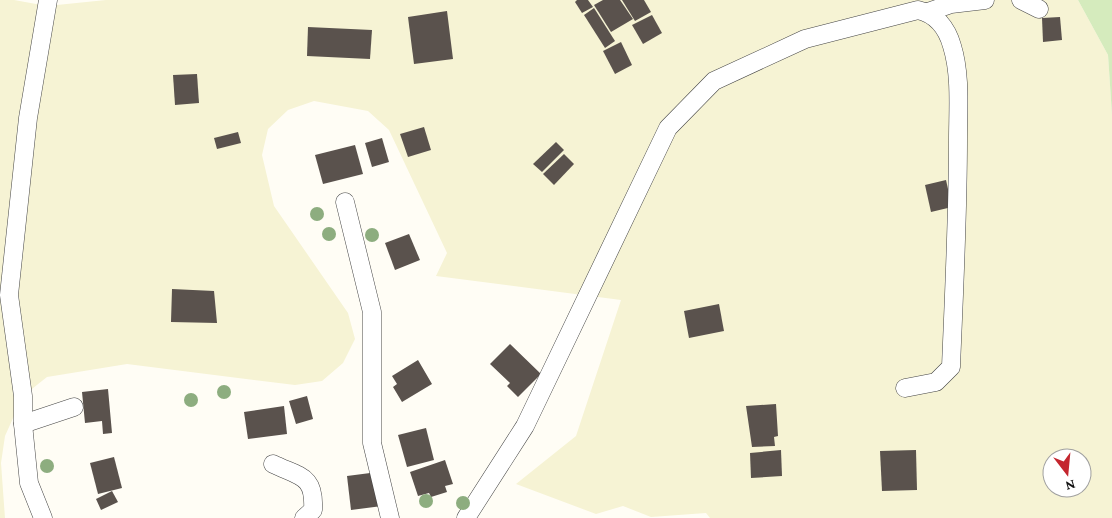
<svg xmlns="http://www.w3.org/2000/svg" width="1112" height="518" font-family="'Crimson Pro',serif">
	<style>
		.farmland { fill: #f6f3d4; fill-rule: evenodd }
		.green { fill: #d5ebbd }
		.building { fill: #5a524d }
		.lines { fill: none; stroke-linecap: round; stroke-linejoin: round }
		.minor-casing { stroke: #444; stroke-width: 19 }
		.minor { stroke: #fff; stroke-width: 18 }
		.tree { fill: #8dad7f }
	</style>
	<rect width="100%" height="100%" fill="#fffdf5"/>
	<path class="farmland" d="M0,0h14l33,6 59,-6h972l30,55 4,60v403h-402l-4,-5 -55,4 -28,-11 -27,8 -80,-30 60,-48 45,-136 -185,-24 11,-23 -58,-123 -21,-19 -54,-10 -26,9 -20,19 -6,26 12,51 74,107 7,26 -12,24 -21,18 -27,4 -168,-21 -80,13 -24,19 -18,40 -4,27 4,55h-5zM1052,458h30v30h-30z"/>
	<polygon class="green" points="1078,0 1112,0 1112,115 1108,55"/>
	<g class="building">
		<polygon points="577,0 588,0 593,7 582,13 575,2"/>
		<polygon points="603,0 620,0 633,19 611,32 594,5"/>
		<polygon points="622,0 644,0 651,12 635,21"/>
		<polygon points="594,8 615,41 605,48 584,15"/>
		<polygon points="447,11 453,59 414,64 408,17"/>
		<polygon points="652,15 662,33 643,44 632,25"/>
		<polygon points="1060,17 1062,40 1043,42 1042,18"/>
		<polygon points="308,27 372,30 370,59 307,56"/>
		<polygon points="621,42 632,65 615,74 603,51"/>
		<polygon points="197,74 199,103 175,105 173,75"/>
		<polygon points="424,127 431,150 408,157 400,134"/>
		<polygon points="238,132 241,143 217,149 214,138"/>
		<polygon points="382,138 389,162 372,167 365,143"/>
		<polygon points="556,142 564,150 542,172 533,164"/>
		<polygon points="355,145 363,174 323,184 315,155"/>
		<polygon points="564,154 574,164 554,185 543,174"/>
		<polygon points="946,180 952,207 931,212 925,185"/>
		<polygon points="409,234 420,260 395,270 385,243"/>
		<polygon points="172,289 214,291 217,323 171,322"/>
		<polygon points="719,304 724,331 689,338 684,311"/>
		<polygon points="510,344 541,374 518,397 507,386 510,383 490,364"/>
		<polygon points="418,360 432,384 402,402 393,387 397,384 392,376"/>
		<polygon points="108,389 112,433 103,434 102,421 85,423 82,392"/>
		<polygon points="307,396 313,419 296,424 289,401"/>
		<polygon points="776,404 778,436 774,437 775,446 752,447 746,406"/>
		<polygon points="284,406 287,434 248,439 244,412"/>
		<polygon points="426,428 434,460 407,467 398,435"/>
		<polygon points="781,450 782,476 751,478 750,453"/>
		<polygon points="916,450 917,490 882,491 880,451"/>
		<polygon points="114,457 122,488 98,494 90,463"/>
		<polygon points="445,460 453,484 445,486 447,492 431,497 429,493 418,496 410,472"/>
		<polygon points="378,472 382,506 351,510 347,476"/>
		<polygon points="112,491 118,502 101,510 96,499"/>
	</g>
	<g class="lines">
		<defs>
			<g id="minor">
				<polyline points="1021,0 1039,9"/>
				<polyline points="928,12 951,4 985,0"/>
				<polyline points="345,202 372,312 372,443 390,518"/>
				<polyline points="23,424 74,407"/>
				<path d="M273,464c27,13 42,11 40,46l-9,8"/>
				<polyline points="43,518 29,483 23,424 23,396 9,295 28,118 48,0"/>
				<path d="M466,518l59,-92 143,-298 46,-47 91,-42 113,-29c18,4 29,18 34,36 9,29 6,63 6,94 0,76 -4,152 -7,227l-15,15 -31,6"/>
			</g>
		</defs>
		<use href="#minor" class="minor-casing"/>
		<use href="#minor" class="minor"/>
	</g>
	<g class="tree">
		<circle cx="317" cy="214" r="7"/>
		<circle cx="329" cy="234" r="7"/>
		<circle cx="372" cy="235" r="7"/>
		<circle cx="224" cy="392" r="7"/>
		<circle cx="191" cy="400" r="7"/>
		<circle cx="47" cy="466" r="7"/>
		<circle cx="426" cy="501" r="7"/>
		<circle cx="463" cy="503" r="7"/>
	</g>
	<g transform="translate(1067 473) rotate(164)"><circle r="24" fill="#ffffff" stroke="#a0a0a0"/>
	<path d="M0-4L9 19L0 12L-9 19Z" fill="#c4262e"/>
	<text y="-8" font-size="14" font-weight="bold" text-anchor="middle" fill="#111111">N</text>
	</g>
</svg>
